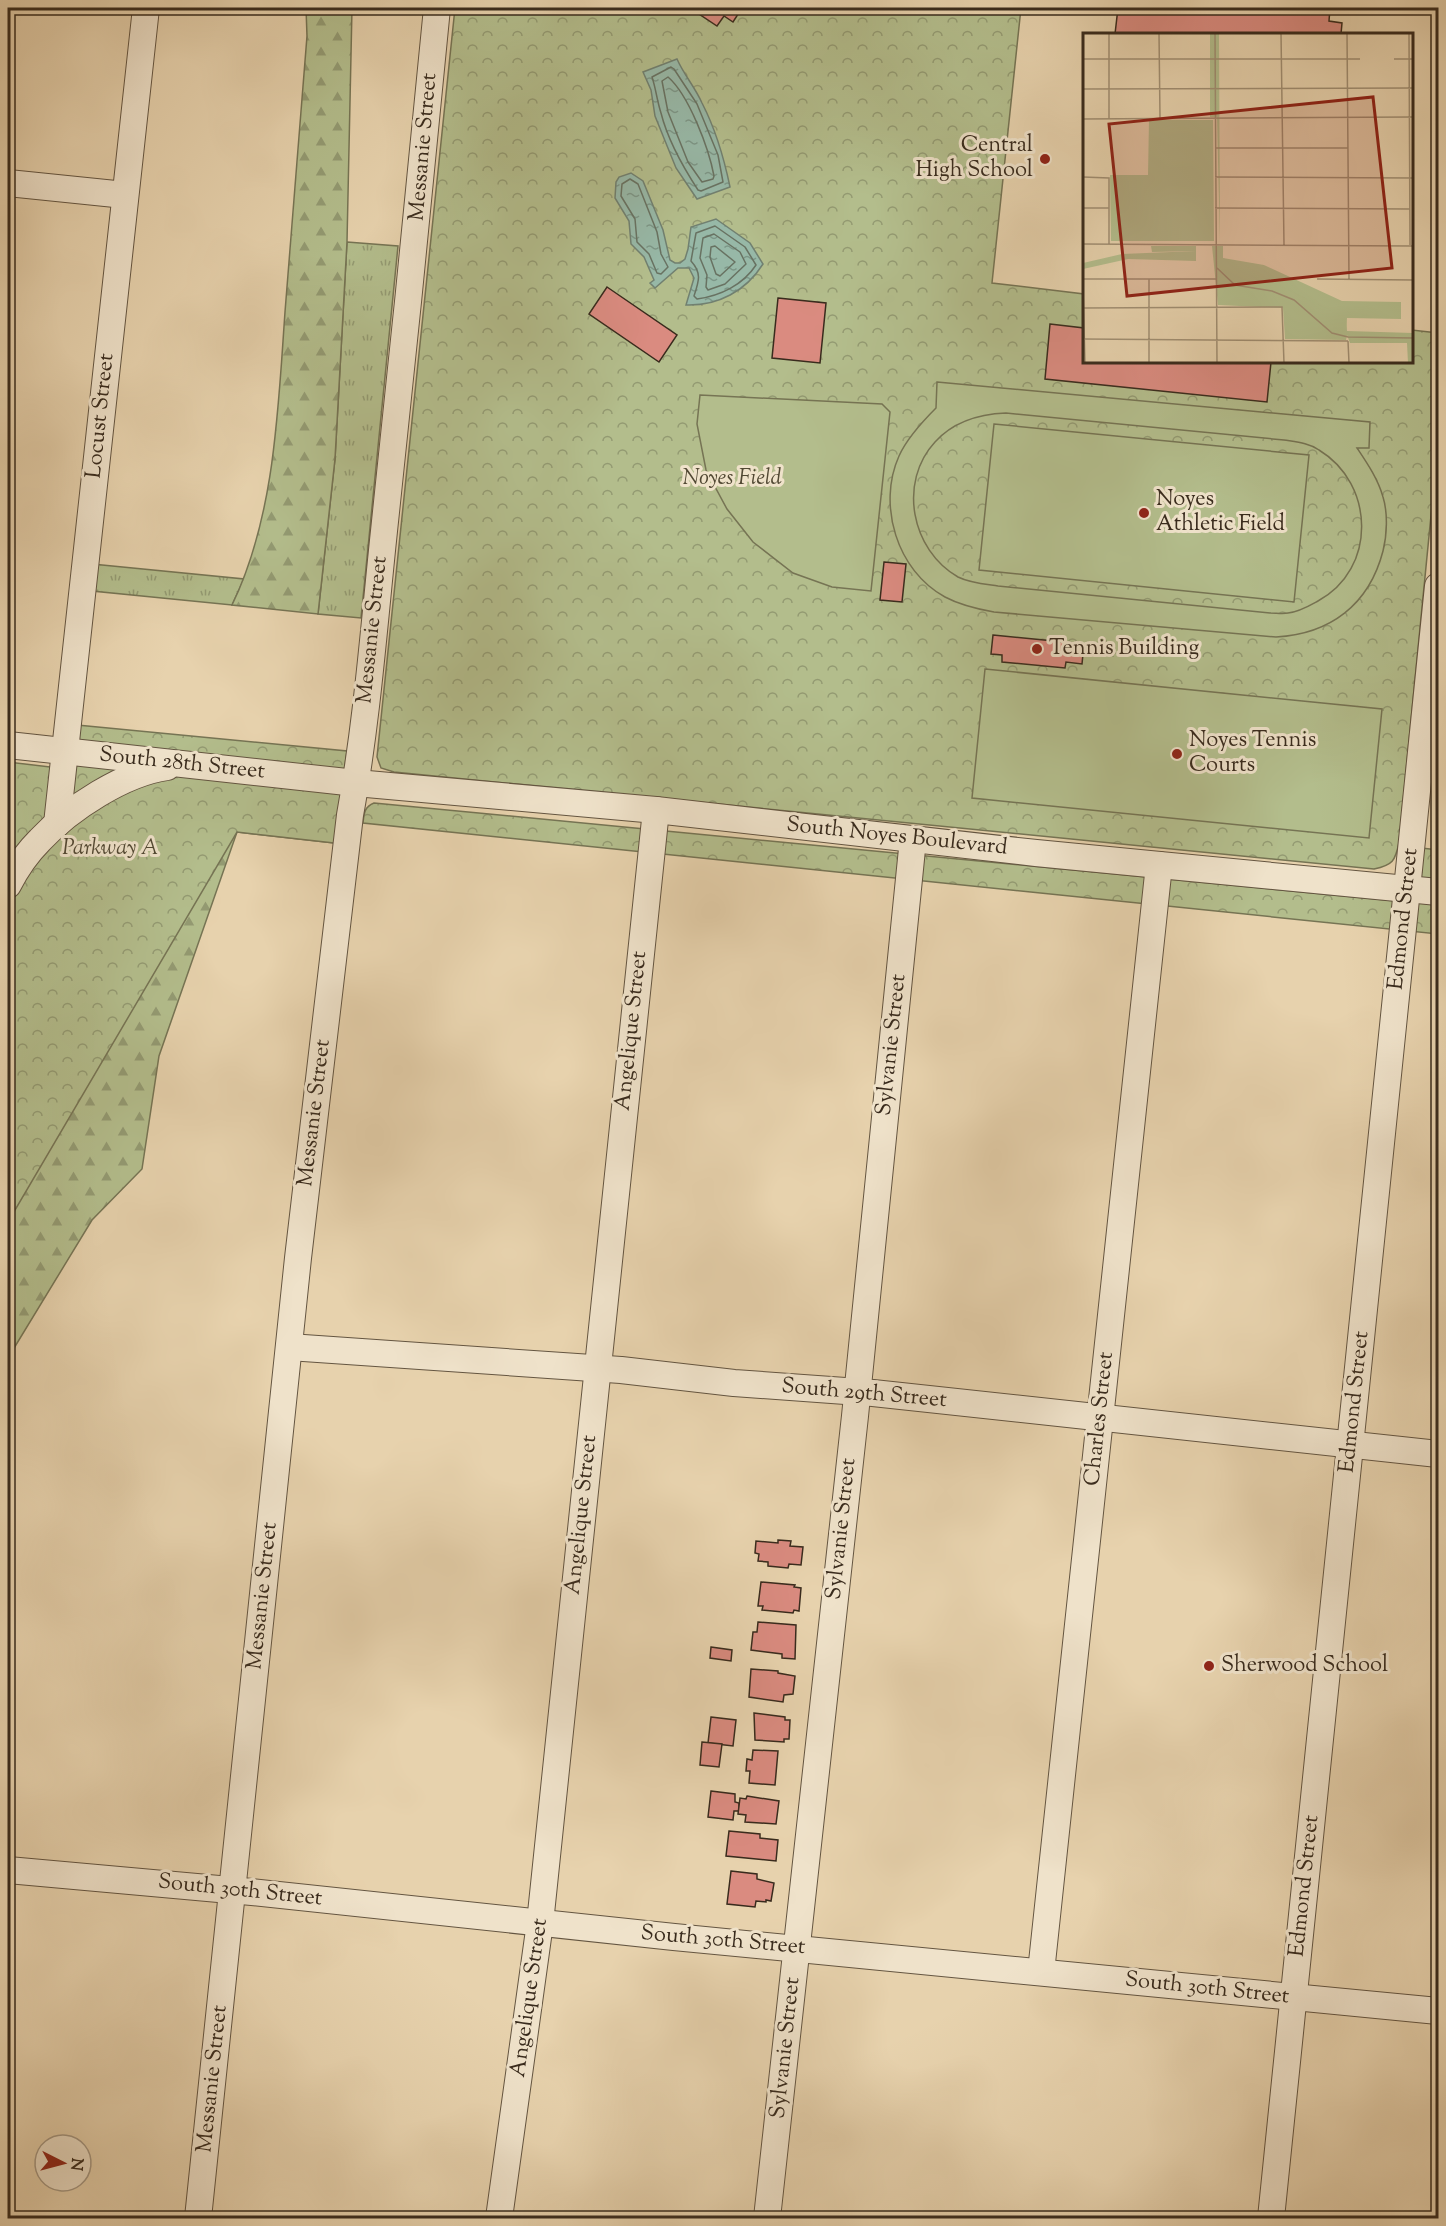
<svg xmlns="http://www.w3.org/2000/svg" width="1446" height="2226" font-family="'Sorts Mill Goudy',serif">
	<style>
		.grass { fill: url(#grass-tufts); stroke: #767454; stroke-width: 1.5 }
		.forest { fill: url(#forest-firs); stroke: #767454; stroke-width: 1.5 }
		.park { fill: url(#park-crowns); stroke: #767454; stroke-width: 1.5 }
		.garden { fill: #b3bd8c; stroke: #767454; stroke-width: 1.5; fill-rule: evenodd }
		.water { fill: url(#water-ripples); stroke: #718070; stroke-width: 1.5 }
		.lines { fill: none; stroke-linecap: round; stroke-linejoin: round }
		.shore { stroke: #687262; stroke-width: 1.5 }
		.building { fill: #da8b80; stroke: #392b1d; stroke-width: 1.5 }
		.minor-casing { stroke: #645541; stroke-width: 28 }
		.minor { stroke: #efe2ca; stroke-width: 26 }
		.poi-dot { fill: #8f2418; stroke: #efe2ca; stroke-width: 2 }
		.labels { text-anchor: middle; dominant-baseline: central; stroke-width: 6; stroke-linejoin: round; paint-order: stroke }
		.poi-label { font-size: 22px; fill: #392b1d; stroke: #efe2ca; text-anchor: start }
		.street-label { font-size: 22px; fill: #392b1d; stroke: #efe2ca }
		.park-label { font-size: 22px; font-style: italic; fill: #514833; stroke: #efe2ca }
		.inset-road { fill: none; stroke: #a18f73; stroke-width: 1.5 }
		.view { fill: #8f2418; fill-opacity: 0.15; stroke: #8f2418; stroke-width: 3 }
		.inset-edge { fill: none; stroke: #392b1d; stroke-width: 3 }
	</style>
	<defs>
		<pattern id="grass-tufts" width="24" height="20" patternUnits="userSpaceOnUse" patternTransform="scale(1.5)"><rect width="24" height="20" fill="#b3bd8c"/><path d="M3 7l-1-3M5 7V3M7 7l1-3M15 17l-1-3M17 17v-4M19 17l1-3" fill="none" stroke="#939a72"/></pattern>
		<pattern id="forest-firs" width="22" height="20" patternUnits="userSpaceOnUse" patternTransform="scale(1.5)"><rect width="22" height="20" fill="#b3bd8c"/><path d="M5 1l3.5 6h-7zM16 11l3.5 6h-7z" fill="#939a72"/></pattern>
		<pattern id="park-crowns" width="20" height="18" patternUnits="userSpaceOnUse" patternTransform="scale(1.5)"><rect width="20" height="18" fill="#b3bd8c"/><path d="M2 6a3 3 0 1 1 6 0M12 15a3 3 0 1 1 6 0" fill="none" stroke="#939a72"/></pattern>
		<pattern id="water-ripples" width="26" height="14" patternUnits="userSpaceOnUse" patternTransform="scale(1.5)"><rect width="26" height="14" fill="#97b8a7"/><path d="M2 4q2-2 4 0t4 0M15 11q2-2 4 0t4 0" fill="none" stroke="#7c9687"/></pattern>
	</defs>
	<rect width="100%" height="100%" fill="#e7d2ad"/>
	<filter id="stains"><feTurbulence type="fractalNoise" baseFrequency=".00333" numOctaves="4"/><feColorMatrix values="0 0 0 0 .2 0 0 0 0 .09 0 0 0 0 .02 0 0 0 .5 -.17"/></filter>
	<radialGradient id="worn" r=".72"><stop offset=".6" stop-color="#630" stop-opacity="0"/><stop offset="1" stop-color="#630" stop-opacity=".3"/></radialGradient>
	<g class="grass">
		<polygon points="347,242 398,246 361,618 318,614 335,459"/>
		<polygon points="92,564 244,579 232,605 92,591"/>
	</g>
	<g class="forest">
		<path d="M306,8h46l-5,234 -12,217 -17,155 -86,-9c43,-89 46,-195 53,-293 8,-92 15,-184 22,-276z"/>
		<polygon points="195,826 334,843 237,832 159,1056 142,1169 92,1220 8,1358 8,1144"/>
	</g>
	<g class="park">
		<path d="M455,8h566l-29,275 92,11v68h328v-32l26,3v111l-39,399c-4,18 -6,22 -25,26l-980,-97 -13,-4 -4,-11z"/>
		<polygon points="77,725 347,751 334,843 237,832 8,1222 8,762 50,767"/>
		<path d="M374,803l1043,100 5,-55 16,2v84l-1075,-111c1,-9 1,-16 11,-20z"/>
	</g>
	<g class="garden">
		<path d="M937,382l433,40 -1,26h-12c10,15 21,31 26,49 5,16 4,38 0,54 -14,54 -53,83 -107,86l-282,-25c-17,-3 -34,-7 -49,-15 -48,-26 -68,-92 -46,-141 8,-18 23,-34 37,-48zM1006,413l278,27c12,2 25,3 35,10 56,34 58,119 -1,151 -9,5 -19,11 -30,12 -5,1 -12,0 -18,0l-272,-27c-14,-2 -28,-3 -40,-9 -47,-27 -60,-95 -23,-135 18,-20 45,-28 71,-29z"/>
		<polygon points="700,395 882,404 890,412 871,591 832,587 793,573 753,542 727,509 706,470 697,424"/>
		<polygon points="994,424 1309,455 1294,602 979,570"/>
		<polygon points="985,669 1382,709 1369,838 972,798"/>
	</g>
	<g class="water">
		<path d="M677,59c7,16 18,28 25,44 14,27 22,55 28,84l-33,12 -21,-31 -21,-52 -4,-26 -8,-18z"/>
		<path d="M631,173l12,8 20,49 7,30 5,3h5l5,-4 3,-10 3,-22 25,-8 34,24 13,21c-17,27 -45,42 -77,41l8,-27 -5,-10h-11l-23,20 -5,-5 4,-3 -10,-23 -13,-13 -2,-23 -14,-23 1,-16 3,-5z"/>
	</g>
	<g class="lines">
		<g class="shore">
			<path d="M671,67l3,2 23,35 21,51 5,27 -22,9 -3,-1c-15,-23 -30,-49 -37,-77 -4,-12 -5,-24 -9,-36z"/>
			<path d="M668,77c21,18 41,72 46,99l-1,3 -11,3 -14,-20 -20,-50 -6,-31z"/>
			<polygon points="630,179 638,184 657,232 661,254 668,267 661,274 657,273 649,254 637,242 635,219 621,196 622,184"/>
			<path d="M715,226l30,21 11,18c-13,20 -36,31 -59,34l-3,-3c5,-15 8,-23 -3,-35l5,-28z"/>
			<polygon points="714,234 740,252 746,264 725,284 708,290 706,287 707,275 700,258 703,238"/>
			<polygon points="715,246 735,262 720,276 716,274 710,257 711,247"/>
		</g>
	</g>
	<g class="building">
		<polygon points="699,8 742,8 733,22 724,16 717,26 696,12"/>
		<polygon points="1118,8 1330,8 1329,21 1342,23 1341,34 1115,34"/>
		<polygon points="607,287 677,335 659,362 589,314"/>
		<polygon points="778,298 826,303 820,363 772,358"/>
		<polygon points="1050,324 1084,328 1084,362 1271,362 1267,402 1045,379"/>
		<polygon points="884,562 906,564 902,602 880,600"/>
		<polygon points="993,635 1084,644 1082,664 1066,662 1065,668 1002,662 1002,655 991,654"/>
		<polygon points="778,1540 791,1541 790,1546 803,1547 801,1565 789,1564 788,1568 768,1566 768,1562 758,1561 759,1554 755,1553 756,1541 778,1543"/>
		<polygon points="761,1582 795,1585 794,1587 801,1588 799,1611 794,1610 793,1613 762,1610 763,1606 758,1606"/>
		<polygon points="758,1622 796,1625 795,1659 782,1658 782,1654 751,1650 753,1632 757,1632"/>
		<polygon points="711,1647 732,1650 731,1661 710,1658"/>
		<polygon points="751,1669 778,1671 778,1673 795,1676 793,1694 784,1695 783,1702 749,1697"/>
		<polygon points="754,1713 785,1717 785,1720 790,1720 789,1739 784,1739 784,1742 755,1740"/>
		<polygon points="711,1717 736,1720 733,1746 708,1743"/>
		<polygon points="702,1742 722,1744 719,1767 700,1765"/>
		<polygon points="753,1750 778,1751 775,1785 749,1783 750,1771 746,1771 747,1759 752,1760"/>
		<polygon points="711,1791 735,1794 735,1802 739,1803 739,1811 734,1811 733,1820 708,1817"/>
		<polygon points="747,1796 779,1801 776,1824 745,1822 746,1815 738,1814 740,1798 746,1799"/>
		<polygon points="729,1831 760,1834 760,1838 778,1840 776,1861 726,1856"/>
		<polygon points="731,1871 757,1874 757,1879 774,1883 771,1901 766,1900 766,1902 756,1901 755,1907 727,1904"/>
	</g>
	<g class="lines">
		<defs>
			<g id="minor">
				<polyline points="8,183 125,195"/>
				<polyline points="8,745 356,783 656,810 1036,853 1438,892"/>
				<polyline points="57,824 146,8"/>
				<path d="M8,885c8,-16 19,-32 32,-45 30,-32 84,-67 127,-73"/>
				<polyline points="289,1347 621,1370 734,1383 873,1393 1438,1454"/>
				<polyline points="8,1870 252,1892 674,1937 1438,2011"/>
				<polyline points="1041,1972 1159,865"/>
				<path d="M198,2218l100,-960 52,-443c17,-93 24,-189 34,-284 19,-174 36,-349 53,-523"/>
				<polyline points="499,2218 540,1923 656,810"/>
				<polyline points="767,2218 855,1416 913,839"/>
				<polyline points="1271,2218 1438,586"/>
			</g>
		</defs>
		<use href="#minor" class="minor-casing"/>
		<use href="#minor" class="minor"/>
	</g>
	<g class="poi-dot">
		<circle cx="1045" cy="159" r="6"/>
		<circle cx="1144" cy="513" r="6"/>
		<circle cx="1037" cy="649" r="6"/>
		<circle cx="1177" cy="754" r="6"/>
		<circle cx="1209" cy="1666" r="6"/>
	</g>
	<g class="labels">
		<g class="poi-label">
			<text x="1033" y="146" text-anchor="end">Central<tspan x="1033" dy="25">High School</tspan></text>
			<text x="1156" y="500">Noyes<tspan x="1156" dy="25">Athletic Field</tspan></text>
			<text x="1049" y="649">Tennis Building</text>
			<text x="1189" y="741">Noyes Tennis<tspan x="1189" dy="25">Courts</tspan></text>
			<text x="1221" y="1666">Sherwood School</text>
		</g>
		<g class="street-label">
			<text transform="translate(424 147) rotate(-85)">Messanie Street</text>
			<text transform="translate(101 416) rotate(-84)">Locust Street</text>
			<text transform="translate(373 630) rotate(-84)">Messanie Street</text>
			<text transform="translate(182 764) rotate(6)">South 28th Street</text>
			<text transform="translate(897 837) rotate(6)">South Noyes Boulevard</text>
			<text transform="translate(1404 919) rotate(-84)">Edmond Street</text>
			<text transform="translate(632 1031) rotate(-84)">Angelique Street</text>
			<text transform="translate(892 1045) rotate(-84)">Sylvanie Street</text>
			<text transform="translate(315 1113) rotate(-83)">Messanie Street</text>
			<text transform="translate(864 1394) rotate(5)">South 29th Street</text>
			<text transform="translate(1355 1402) rotate(-84)">Edmond Street</text>
			<text transform="translate(1100 1419) rotate(-84)">Charles Street</text>
			<text transform="translate(582 1515) rotate(-84)">Angelique Street</text>
			<text transform="translate(842 1529) rotate(-84)">Sylvanie Street</text>
			<text transform="translate(263 1596) rotate(-84)">Messanie Street</text>
			<text transform="translate(1305 1886) rotate(-84)">Edmond Street</text>
			<text transform="translate(240 1891) rotate(6)">South 30th Street</text>
			<text transform="translate(723 1941) rotate(5)">South 30th Street</text>
			<text transform="translate(1207 1989) rotate(6)">South 30th Street</text>
			<text transform="translate(530 1998) rotate(-82)">Angelique Street</text>
			<text transform="translate(786 2048) rotate(-84)">Sylvanie Street</text>
			<text transform="translate(213 2079) rotate(-84)">Messanie Street</text>
		</g>
		<g class="park-label">
			<text x="732" y="479">Noyes Field</text>
			<text x="110" y="849">Parkway A</text>
		</g>
	</g>
	<g transform="translate(1083 33)">
		<rect width="330" height="330" fill="#e7d2ad"/>
		<path d="M68,213h45v5l-44,1z" fill="#b3bd8c"/>
		<path d="M140,213v12l41,7 78,36 59,1v17l-54,-1 -1,13 -123,-68zM113,218v10l-68,-2 -45,10v-6l39,-9z" fill="#b3bd8c"/>
		<path d="M127,0h9l1,210 -3,-126h-7zM66,87h64l1,121h-103l-1,-66h38zM129,213h11v12l123,60 1,13 66,2v30h-5l-1,-20h-57l-3,-8 -1,5 -61,-1 -2,-31 -65,-3z" fill="#b3bd8c"/>
		<path d="M111,90h16v48h-16zM93,92l10,9 1,37 -4,10 -10,3 -12,-4 -1,-52zM91,95l10,10v37l-10,7 -10,-8 -1,-36 3,-7zM82,102h17l1,38h-18zM103,152l-4,15 -17,8v-23z" fill="#b3bd8c" fill-rule="evenodd"/>
		<path class="inset-road" d="M26,0v86M76,0l1,85M132,0l2,330M198,0l3,212M264,0l2,246M326,0l1,212M0,26h277M311,26h19M0,56l330,-1M0,86l330,-2M132,115h133M0,144l26,1v66M132,144l198,1M0,175h26M132,175l195,1M0,211l330,2M134,235l18,17 37,6 22,9 38,33 16,4 65,1M0,246h134M66,246v84M234,246l96,1M0,255l2,75M0,275l199,-1 2,56M0,306l265,2M265,308l1,22"/>
		<path class="view" d="M290,64l19,171 -265,28 -18,-172z"/>
		<rect width="330" height="330" class="inset-edge"/>
	</g>
	<rect width="1446" height="2226" fill="none" stroke="#e7d2ad" stroke-width="30"/>
	<rect x="9" y="9" width="1428" height="2208" fill="none" stroke="#392b1d" stroke-width="3"/>
	<rect x="15" y="15" width="1416" height="2196" fill="none" stroke="#392b1d" stroke-width="1.5"/>
	<g transform="translate(63 2163) rotate(96)"><circle r="28" fill="#efe2ca" stroke="#a69985" stroke-width="1.5"/>
	<path d="M0-4.5L10 22L0 15L-10 22Z" fill="#8f2418"/>
	<text y="-9" font-size="16" font-weight="bold" text-anchor="middle" fill="#392b1d">N</text>
	</g>
	<rect width="100%" height="100%" filter="url(#stains)"/>
	<rect width="100%" height="100%" fill="url(#worn)"/>
</svg>
